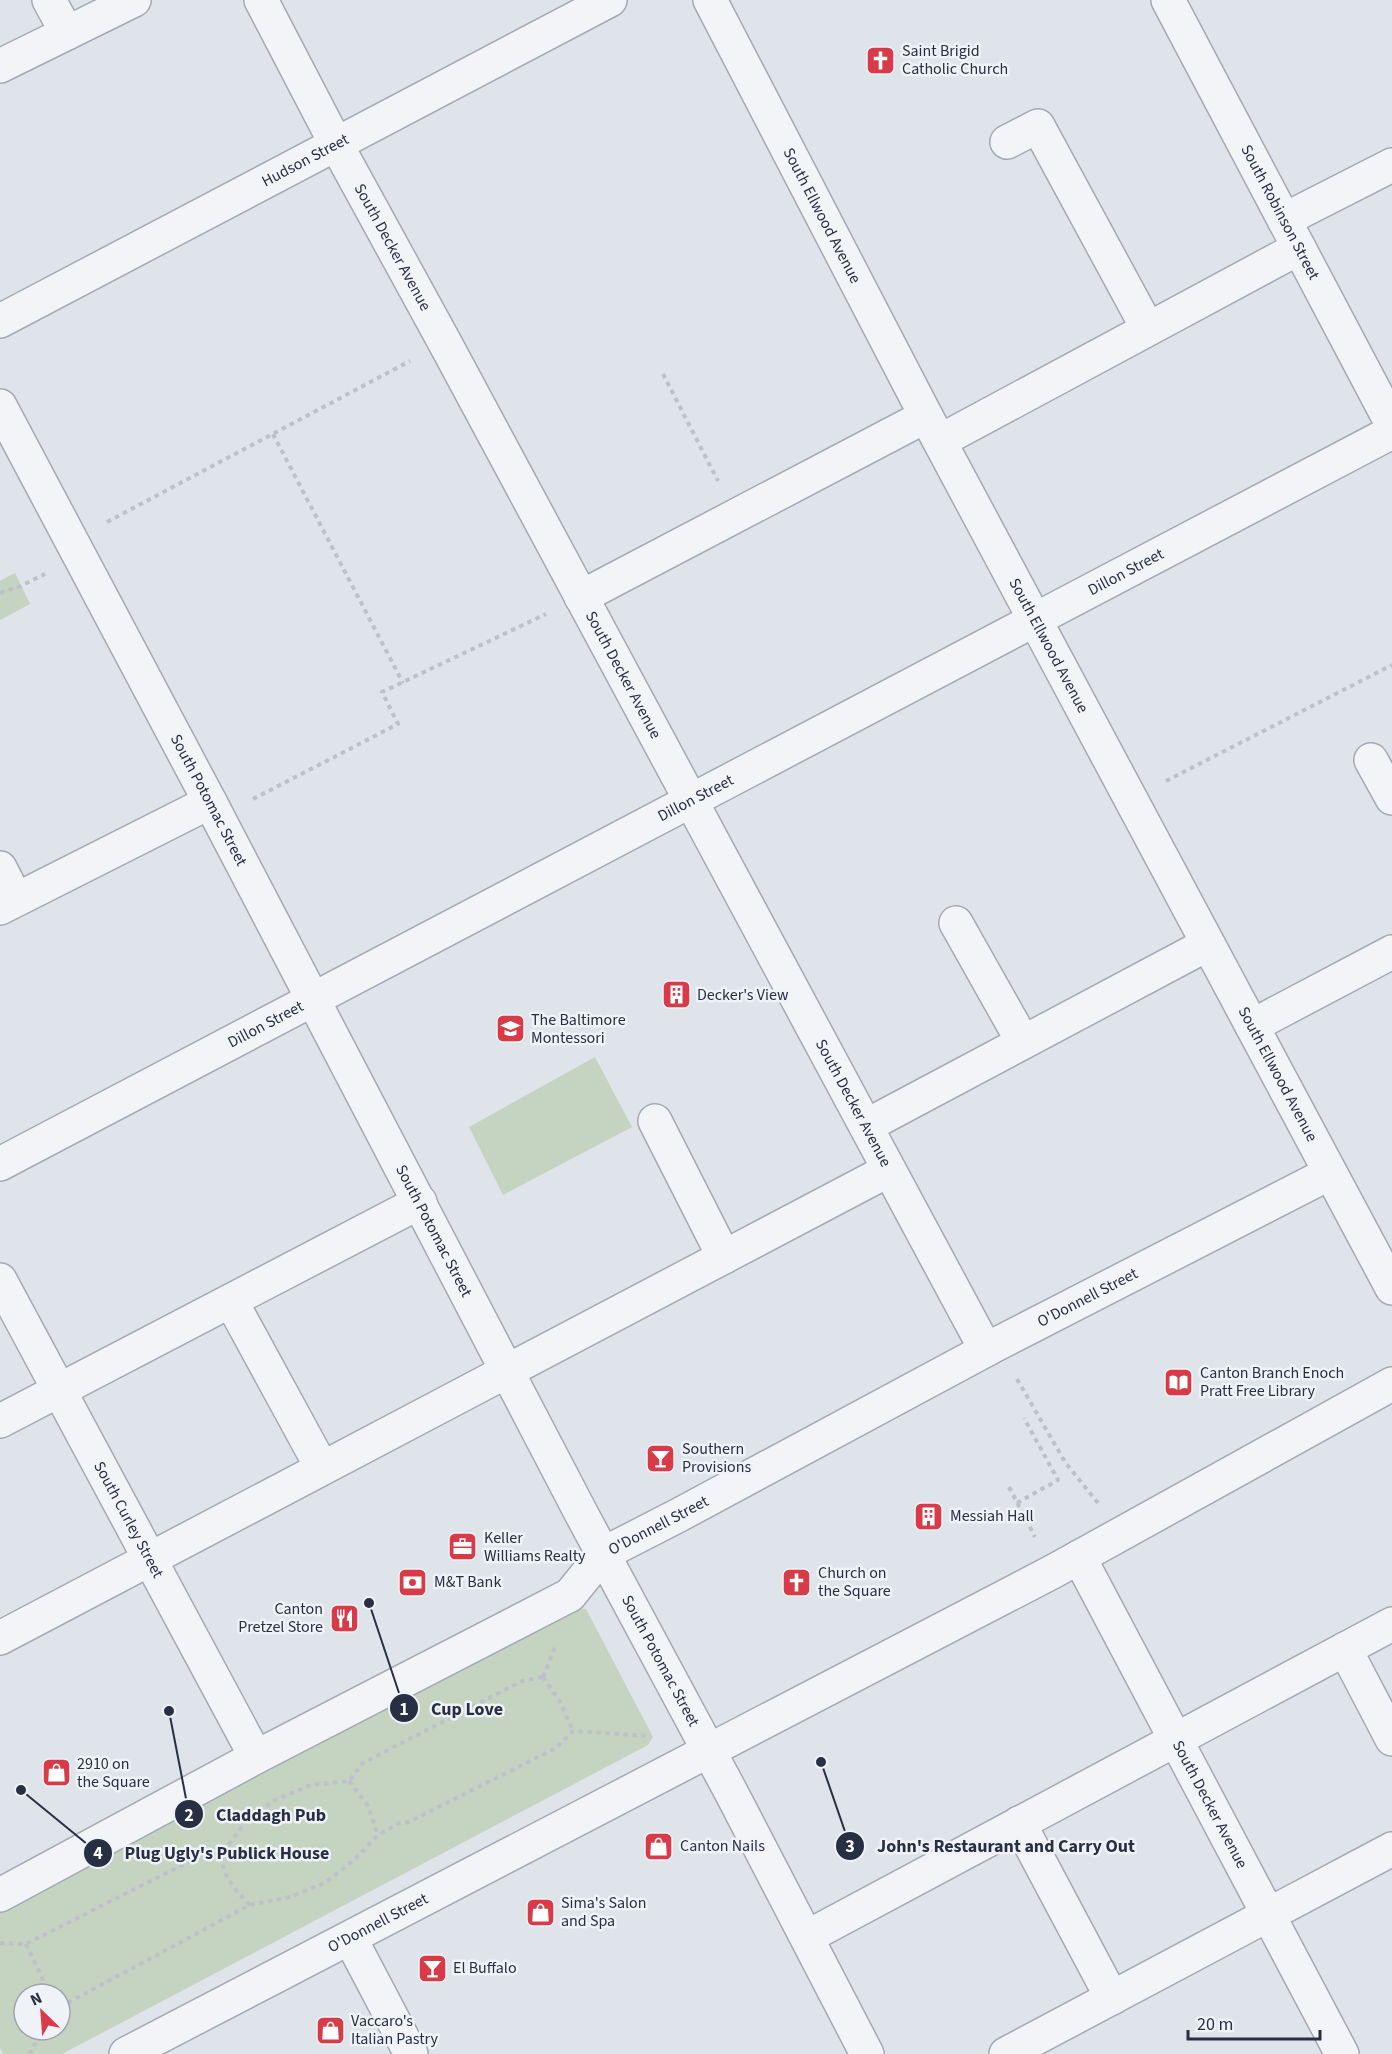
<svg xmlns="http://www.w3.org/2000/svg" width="1392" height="2054" font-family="'Source Sans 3',sans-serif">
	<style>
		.green { fill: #c4d4c0; fill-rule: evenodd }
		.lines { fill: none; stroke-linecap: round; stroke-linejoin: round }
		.minor-casing { stroke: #a4a9b5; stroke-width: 36 }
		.path { stroke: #bec1c9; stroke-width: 4; stroke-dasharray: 4.5 4.5; stroke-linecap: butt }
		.minor { stroke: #f3f4f8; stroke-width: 33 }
		.labels { text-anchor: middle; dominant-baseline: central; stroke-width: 5; stroke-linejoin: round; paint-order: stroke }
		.poi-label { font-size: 16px; fill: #272f43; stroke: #eff2f7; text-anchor: start }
		.street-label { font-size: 16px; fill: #272f43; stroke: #eff2f7 }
		.leader { fill: none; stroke: #272f43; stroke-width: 2 }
		.callout-dot { fill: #272f43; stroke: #eff2f7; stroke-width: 2 }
		.mark-label { font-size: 18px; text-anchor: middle; font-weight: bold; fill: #fff }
		.callout-label { font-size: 18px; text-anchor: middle; font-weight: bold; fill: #272f43; stroke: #eff2f7; stroke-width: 5; stroke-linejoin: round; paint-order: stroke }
	</style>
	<rect width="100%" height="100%" fill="#dfe3ea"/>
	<g class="green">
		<polygon points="15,573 30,604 0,620 0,581"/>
		<polygon points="595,1057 632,1127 503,1195 469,1127"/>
		<path d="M567,1608l19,1 67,128 -5,8 -586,309h-59l-3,-6v-140zM24,1994h36v36h-36z"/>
	</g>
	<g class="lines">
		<defs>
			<g id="minor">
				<polyline points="49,0 67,33"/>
				<path id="s1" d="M261,0l75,144 109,199 541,1007"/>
				<path id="s2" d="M710,0l216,416 466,872"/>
				<path id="s3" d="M1168,0l224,424"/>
				<polyline points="0,66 134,0"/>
				<polyline points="1007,142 1038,126 1148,329"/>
				<polyline points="1284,220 1392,165"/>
				<path id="s4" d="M0,321l610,-321"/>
				<path id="s5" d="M0,406l210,396 371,711 150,279 136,262"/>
				<polyline points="940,441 1299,248"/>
				<polyline points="581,597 926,416"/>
				<polyline points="1371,760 1392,798"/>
				<polyline points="0,868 16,899"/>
				<polyline points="0,908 210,802"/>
				<polyline points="956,923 1023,1042"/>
				<polyline points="1252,1026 1392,952"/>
				<polyline points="655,1121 724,1257"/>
				<polyline points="866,1126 1208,944"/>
				<path id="s6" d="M0,1164l1392,-732"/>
				<path id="s7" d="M0,1280l256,477"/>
				<polyline points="231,1301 322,1468"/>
				<polyline points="0,1421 420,1202"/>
				<path id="s8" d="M1079,1557l263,497"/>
				<polyline points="0,1638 889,1170"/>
				<polyline points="1345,1649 1392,1739"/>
				<polyline points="1019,1823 1112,1998"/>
				<path id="s9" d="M0,1895l256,-138 314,-162 33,-41 76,-39 318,-171 333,-171"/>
				<polyline points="807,1937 1392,1624"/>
				<polyline points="350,1938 411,2054"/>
				<path id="s10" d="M126,2054l928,-483 338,-187"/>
				<polyline points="1006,2054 1392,1849"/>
			</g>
		</defs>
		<use href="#minor" class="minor-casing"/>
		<g class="path">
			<polyline points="663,374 718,481"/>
			<polyline points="273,434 403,683"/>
			<polyline points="107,522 410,361"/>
			<polyline points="0,593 21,586 45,574"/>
			<polyline points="1166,781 1392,665"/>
			<polyline points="253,799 398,724 382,692 546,614"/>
			<polyline points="1017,1379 1065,1462 1098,1503"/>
			<polyline points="1009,1487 1035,1537"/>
			<polyline points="1017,1503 1058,1480 1024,1418"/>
			<polyline points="543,1677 555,1647"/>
			<polyline points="543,1677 560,1702 573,1731"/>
			<polyline points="349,1781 368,1806 378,1835"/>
			<path d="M250,1905c-16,-16 -27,-28 -29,-50l23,-31 31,-24 36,-15 38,-4 14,-18 159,-82 21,-4"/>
			<polyline points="0,1943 26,1944 196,1858 221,1855"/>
			<polyline points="26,1944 50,1994"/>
			<polyline points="60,2007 250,1905 290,1897 325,1883 355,1859 378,1835 400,1823 409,1822 556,1748 573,1731 648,1736"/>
			<polyline points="29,2054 44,2030"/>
		</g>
		<use href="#minor" class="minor"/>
	</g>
	<defs>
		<symbol id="church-square" viewBox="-11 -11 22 22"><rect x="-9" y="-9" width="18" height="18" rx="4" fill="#d93a47" stroke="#eff2f7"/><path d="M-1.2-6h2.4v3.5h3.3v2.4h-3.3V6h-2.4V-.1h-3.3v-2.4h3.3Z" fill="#fff"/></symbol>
		<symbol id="building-square" viewBox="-11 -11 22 22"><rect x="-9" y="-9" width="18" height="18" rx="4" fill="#d93a47" stroke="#eff2f7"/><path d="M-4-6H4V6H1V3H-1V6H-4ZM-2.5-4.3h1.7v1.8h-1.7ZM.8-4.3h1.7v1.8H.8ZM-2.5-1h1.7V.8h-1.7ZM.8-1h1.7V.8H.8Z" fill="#fff"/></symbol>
		<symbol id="school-square" viewBox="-11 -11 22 22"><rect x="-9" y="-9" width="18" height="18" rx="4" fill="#d93a47" stroke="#eff2f7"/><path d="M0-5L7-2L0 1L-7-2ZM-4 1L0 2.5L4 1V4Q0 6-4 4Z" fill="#fff"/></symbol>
		<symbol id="library-square" viewBox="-11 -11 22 22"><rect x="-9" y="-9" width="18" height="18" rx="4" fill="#d93a47" stroke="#eff2f7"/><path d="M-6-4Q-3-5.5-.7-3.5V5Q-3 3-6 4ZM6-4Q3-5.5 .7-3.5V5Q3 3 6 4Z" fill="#fff"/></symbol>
		<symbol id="bar-square" viewBox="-11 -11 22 22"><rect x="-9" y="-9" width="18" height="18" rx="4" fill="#d93a47" stroke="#eff2f7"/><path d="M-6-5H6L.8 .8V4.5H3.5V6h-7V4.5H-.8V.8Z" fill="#fff"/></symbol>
		<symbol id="office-square" viewBox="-11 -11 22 22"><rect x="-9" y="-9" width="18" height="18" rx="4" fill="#d93a47" stroke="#eff2f7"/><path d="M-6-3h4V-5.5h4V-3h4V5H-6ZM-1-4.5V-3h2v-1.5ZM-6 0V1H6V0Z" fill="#fff"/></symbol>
		<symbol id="bank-square" viewBox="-11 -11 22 22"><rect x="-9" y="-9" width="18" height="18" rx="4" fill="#d93a47" stroke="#eff2f7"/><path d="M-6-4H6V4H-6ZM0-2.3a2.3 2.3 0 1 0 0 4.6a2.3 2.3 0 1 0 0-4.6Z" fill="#fff"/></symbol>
		<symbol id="restaurant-square" viewBox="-11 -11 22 22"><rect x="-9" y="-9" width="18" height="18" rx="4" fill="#d93a47" stroke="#eff2f7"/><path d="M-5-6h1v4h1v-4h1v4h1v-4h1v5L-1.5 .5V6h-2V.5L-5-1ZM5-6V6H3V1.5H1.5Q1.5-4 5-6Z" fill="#fff"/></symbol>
		<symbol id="shop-square" viewBox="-11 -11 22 22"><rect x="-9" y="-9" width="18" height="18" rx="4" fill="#d93a47" stroke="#eff2f7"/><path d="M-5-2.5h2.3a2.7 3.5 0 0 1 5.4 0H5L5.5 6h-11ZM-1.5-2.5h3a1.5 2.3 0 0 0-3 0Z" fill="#fff"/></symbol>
	</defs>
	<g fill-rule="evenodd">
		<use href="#church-square" x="864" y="44" width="33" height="33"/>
		<use href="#building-square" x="660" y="978" width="33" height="33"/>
		<use href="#school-square" x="494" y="1012" width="33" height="33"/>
		<use href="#library-square" x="1162" y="1366" width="33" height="33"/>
		<use href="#bar-square" x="644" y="1442" width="33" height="33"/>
		<use href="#building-square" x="912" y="1500" width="33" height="33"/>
		<use href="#office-square" x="446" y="1530" width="33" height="33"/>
		<use href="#bank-square" x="396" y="1566" width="33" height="33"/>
		<use href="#church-square" x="780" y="1566" width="33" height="33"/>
		<use href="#restaurant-square" x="328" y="1602" width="33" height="33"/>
		<use href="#shop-square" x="40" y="1756" width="33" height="33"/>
		<use href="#shop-square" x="642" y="1830" width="33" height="33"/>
		<use href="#shop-square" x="524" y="1896" width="33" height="33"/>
		<use href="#bar-square" x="416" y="1952" width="33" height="33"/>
		<use href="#shop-square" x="314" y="2014" width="33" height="33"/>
	</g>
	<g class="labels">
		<g class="poi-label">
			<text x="902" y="51">Saint Brigid<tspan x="902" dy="18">Catholic Church</tspan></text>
			<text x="697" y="995">Decker's View</text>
			<text x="531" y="1020">The Baltimore<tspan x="531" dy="18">Montessori</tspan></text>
			<text x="1200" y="1373">Canton Branch Enoch<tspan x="1200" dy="18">Pratt Free Library</tspan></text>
			<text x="682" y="1449">Southern<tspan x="682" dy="18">Provisions</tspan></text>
			<text x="950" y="1516">Messiah Hall</text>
			<text x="484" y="1538">Keller<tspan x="484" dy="18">Williams Realty</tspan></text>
			<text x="818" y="1573">Church on<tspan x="818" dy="18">the Square</tspan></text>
			<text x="434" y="1582">M&amp;T Bank</text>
			<text x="323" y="1609" text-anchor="end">Canton<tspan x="323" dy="18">Pretzel Store</tspan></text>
			<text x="77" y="1764">2910 on<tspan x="77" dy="18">the Square</tspan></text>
			<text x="680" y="1846">Canton Nails</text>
			<text x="561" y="1903">Sima's Salon<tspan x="561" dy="18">and Spa</tspan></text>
			<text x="453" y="1968">El Buffalo</text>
			<text x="351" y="2021">Vaccaro's<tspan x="351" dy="18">Italian Pastry</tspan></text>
		</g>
		<g class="street-label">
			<text stroke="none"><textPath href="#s4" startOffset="345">Hudson Street</textPath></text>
			<text stroke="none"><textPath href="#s3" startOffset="240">South Robinson Street</textPath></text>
			<text stroke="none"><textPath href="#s2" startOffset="243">South Ellwood Avenue</textPath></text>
			<text stroke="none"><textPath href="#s1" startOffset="280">South Decker Avenue</textPath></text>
			<text stroke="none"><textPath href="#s6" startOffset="1272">Dillon Street</textPath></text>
			<text stroke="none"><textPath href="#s2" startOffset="729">South Ellwood Avenue</textPath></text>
			<text stroke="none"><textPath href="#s1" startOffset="766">South Decker Avenue</textPath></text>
			<text stroke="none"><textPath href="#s6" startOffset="786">Dillon Street</textPath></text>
			<text stroke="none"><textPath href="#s5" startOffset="446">South Potomac Street</textPath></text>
			<text stroke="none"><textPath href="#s6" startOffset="300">Dillon Street</textPath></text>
			<text stroke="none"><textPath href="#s2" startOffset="1215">South Ellwood Avenue</textPath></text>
			<text stroke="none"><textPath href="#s1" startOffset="1252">South Decker Avenue</textPath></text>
			<text stroke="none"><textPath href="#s5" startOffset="932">South Potomac Street</textPath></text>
			<text stroke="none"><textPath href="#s9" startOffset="1245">O'Donnell Street</textPath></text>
			<text stroke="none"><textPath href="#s7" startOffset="272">South Curley Street</textPath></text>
			<text stroke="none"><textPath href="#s9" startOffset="759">O'Donnell Street</textPath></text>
			<text stroke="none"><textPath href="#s5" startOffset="1418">South Potomac Street</textPath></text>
			<text stroke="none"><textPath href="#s8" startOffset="280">South Decker Avenue</textPath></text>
			<text stroke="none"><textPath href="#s10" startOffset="284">O'Donnell Street</textPath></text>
		</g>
	</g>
	<path class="leader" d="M369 1603L404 1708M169 1711L189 1814M821 1762L850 1846M21 1790L98 1853"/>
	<g class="callout-dot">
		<circle cx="369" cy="1603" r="6"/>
		<circle cx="169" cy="1711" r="6"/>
		<circle cx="821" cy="1762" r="6"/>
		<circle cx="21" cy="1790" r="6"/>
		<circle cx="404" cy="1708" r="15"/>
		<circle cx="189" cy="1814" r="15"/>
		<circle cx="850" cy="1846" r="15"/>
		<circle cx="98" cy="1853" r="15"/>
	</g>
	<g class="mark-label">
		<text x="404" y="1715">1</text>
		<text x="189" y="1821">2</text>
		<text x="850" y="1852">3</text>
		<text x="98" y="1859">4</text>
	</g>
	<g class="callout-label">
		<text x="467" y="1715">Cup Love</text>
		<text x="271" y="1821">Claddagh Pub</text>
		<text x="1006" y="1852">John's Restaurant and Carry Out</text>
		<text x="227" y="1859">Plug Ugly's Publick House</text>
	</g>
	<g transform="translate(42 2012) rotate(335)"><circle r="28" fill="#eff2f7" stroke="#9fa4af" stroke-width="1.5"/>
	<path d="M0-4.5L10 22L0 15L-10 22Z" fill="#d93a47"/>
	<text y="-9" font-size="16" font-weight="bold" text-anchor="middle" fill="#272f43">N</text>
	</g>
	<path d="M1188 2030v9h132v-9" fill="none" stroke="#272f43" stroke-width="3"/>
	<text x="1197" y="2030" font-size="18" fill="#272f43" stroke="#eff2f7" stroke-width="4.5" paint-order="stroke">20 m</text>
</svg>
